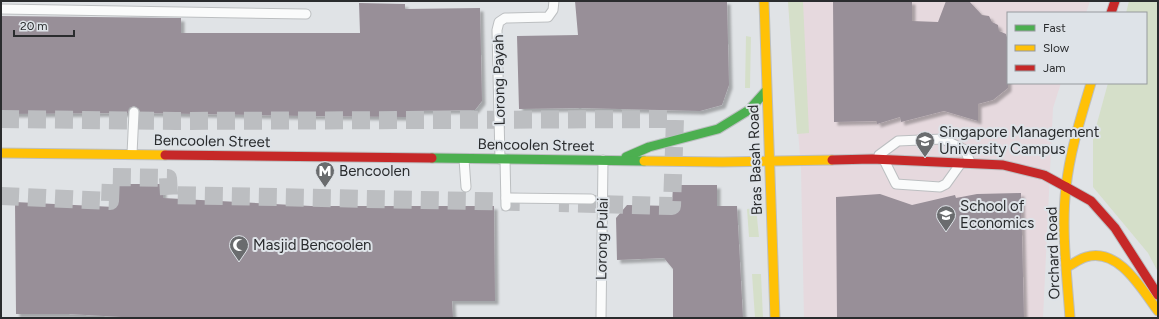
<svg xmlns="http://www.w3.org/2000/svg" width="1159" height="319" font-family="Figtree,sans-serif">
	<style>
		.education { fill: #e6d9de }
		.green { fill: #d5dfc9 }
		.building { fill: #988f98; filter: url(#shadow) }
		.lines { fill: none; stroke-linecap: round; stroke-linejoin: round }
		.street-tunnel { stroke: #bcbec1; stroke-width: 18; stroke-dasharray: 18 9; stroke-linecap: butt }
		.lane-casing { stroke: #bcbfc1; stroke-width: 11 }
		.fast-casing { stroke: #bcbfc1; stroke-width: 11 }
		.slow-casing { stroke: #bcbfc1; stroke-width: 11 }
		.jam-casing { stroke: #bcbfc1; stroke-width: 11 }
		.lane { stroke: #fafbfb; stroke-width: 9 }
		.fast { stroke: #4caf50; stroke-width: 9 }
		.slow { stroke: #ffc107; stroke-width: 9 }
		.jam { stroke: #c62828; stroke-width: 9 }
		.labels { text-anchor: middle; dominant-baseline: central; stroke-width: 4; stroke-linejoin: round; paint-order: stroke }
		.street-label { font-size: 15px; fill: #2a2c2e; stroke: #dee3e8 }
		.poi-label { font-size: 15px; fill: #2a2c2e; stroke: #dee3e8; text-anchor: start }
	</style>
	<defs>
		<filter id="shadow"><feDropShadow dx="3.5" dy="3.5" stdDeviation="1" flood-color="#0004"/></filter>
	</defs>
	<rect width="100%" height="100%" fill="#e0e3e6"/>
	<polygon class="education" points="788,1 1090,1 1086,13 1008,13 1008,83 1061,83 1053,108 1043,318 804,318 801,169"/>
	<g class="green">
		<polygon points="788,1 803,1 809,133 797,134"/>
		<polygon points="1129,1 1158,1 1158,272 1148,253 1093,187 1093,138 1108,83 1146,83 1146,13 1126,13"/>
		<polygon points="746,36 751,37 750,88 745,88"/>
		<polygon points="756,208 759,237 749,237 747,209"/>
		<polygon points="752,274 761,274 763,318 755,318"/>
	</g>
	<g class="building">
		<polygon points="575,1 727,1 729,85 722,105 700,111 580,108 519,109 517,36 578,35"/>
		<polygon points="833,1 912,1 912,21 938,22 946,1 969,1 982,15 989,16 992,22 998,25 999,31 1006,34 1008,41 1008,88 993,100 978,104 978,121 944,111 901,122 900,117 877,124 877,121 834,122"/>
		<polygon points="359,3 405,4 405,9 480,8 482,101 475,110 406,111 406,117 307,116 140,113 139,109 134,106 129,108 128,113 1,114 1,16 181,18 181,33 360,33"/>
		<polygon points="114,184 163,184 163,198 311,206 494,206 495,301 452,301 453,318 139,318 69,314 16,314 15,202 114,207"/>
		<polygon points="673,185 717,185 717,206 737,206 743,318 673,318 673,269 664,258 617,260 616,218 627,205 672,206"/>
		<polygon points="1021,193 1024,318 837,318 836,197 880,194 912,205 955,195 956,198 977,194"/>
	</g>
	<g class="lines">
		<g class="street-tunnel">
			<polyline points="1,119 176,121 675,119 672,206 559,203"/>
			<polyline points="1,196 110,201 111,177 168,178 169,195 525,202"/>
		</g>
		<defs>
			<g id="lane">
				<polyline points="1,9 306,14"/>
				<polyline points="132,154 134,112"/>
				<polyline points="879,155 898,141 943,139 965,150 970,162"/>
				<polyline points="464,159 466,187"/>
				<polyline points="500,159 497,30 499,22 505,18 548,17 553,10 554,1"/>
				<polyline points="505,159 506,206"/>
				<polyline points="884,160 896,184 940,187 946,184 961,163"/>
				<polyline points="506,198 591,199"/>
				<polyline points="601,318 603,160"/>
			</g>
			<g id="fast">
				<polyline points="626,157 649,147 718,129 749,110 766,91"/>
				<polyline points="432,158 644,161"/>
			</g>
			<g id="slow">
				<polyline points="764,1 775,318"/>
				<polyline points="1,153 165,155"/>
				<polyline points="644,161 722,162 832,160"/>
				<path d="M1067,267c6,-3 12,-8 19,-10 33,-10 56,33 72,54"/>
				<path d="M1070,318c-3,-43 -9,-88 -4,-131 4,-36 15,-70 25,-104"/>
			</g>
			<g id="jam">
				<polyline points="1111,13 1115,1"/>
				<polyline points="165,155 432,158"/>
				<polyline points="832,160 872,159 1003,165 1044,175 1066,187"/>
				<polyline points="1066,187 1091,201 1115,228 1158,295"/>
			</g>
		</defs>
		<use href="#lane" class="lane-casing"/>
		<use href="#fast" class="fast-casing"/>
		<use href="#slow" class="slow-casing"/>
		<use href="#jam" class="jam-casing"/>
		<use href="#lane" class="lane"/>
		<use href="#fast" class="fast"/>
		<use href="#slow" class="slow"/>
		<use href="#jam" class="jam"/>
	</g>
	<defs>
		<symbol id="university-pin" viewBox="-11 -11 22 30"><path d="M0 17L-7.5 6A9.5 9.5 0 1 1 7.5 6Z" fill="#6a6c6e" stroke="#dee3e8"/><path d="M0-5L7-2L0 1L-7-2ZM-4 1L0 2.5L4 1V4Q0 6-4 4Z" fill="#fff"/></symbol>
		<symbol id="metro-pin" viewBox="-11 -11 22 30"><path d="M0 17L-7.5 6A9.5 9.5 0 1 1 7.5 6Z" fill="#6a6c6e" stroke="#dee3e8"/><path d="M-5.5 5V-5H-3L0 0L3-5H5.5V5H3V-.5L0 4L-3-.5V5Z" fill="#fff"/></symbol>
		<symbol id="mosque-pin" viewBox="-11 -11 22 30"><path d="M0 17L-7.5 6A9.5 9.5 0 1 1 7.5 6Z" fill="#6a6c6e" stroke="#dee3e8"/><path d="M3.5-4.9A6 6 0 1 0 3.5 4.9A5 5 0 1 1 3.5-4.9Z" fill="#fff"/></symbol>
	</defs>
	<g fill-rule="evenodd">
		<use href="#university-pin" x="914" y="130" width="22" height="30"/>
		<use href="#metro-pin" x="314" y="160" width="22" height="30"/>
		<use href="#university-pin" x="935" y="204" width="22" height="30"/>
		<use href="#mosque-pin" x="228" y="234" width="22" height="30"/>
	</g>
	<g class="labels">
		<g class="street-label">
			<text transform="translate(499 80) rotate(-91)">Lorong Payah</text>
			<text transform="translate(212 141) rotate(1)">Bencoolen Street</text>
			<text transform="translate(536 145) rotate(1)">Bencoolen Street</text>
			<text transform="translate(755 160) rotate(-92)">Bras Basah Road</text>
			<text transform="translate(602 239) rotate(-89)">Lorong Pulai</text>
			<text transform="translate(1053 253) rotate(-92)">Orchard Road</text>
		</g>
		<g class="poi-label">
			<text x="939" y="132">Singapore Management<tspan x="939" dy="17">University Campus</tspan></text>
			<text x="339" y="171">Bencoolen</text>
			<text x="960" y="206">School of<tspan x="960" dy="17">Economics</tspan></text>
			<text x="253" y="245">Masjid Bencoolen</text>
		</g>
	</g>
	<rect width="1159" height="319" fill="none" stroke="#2a2c2e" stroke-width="4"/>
	<rect x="1007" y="12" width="140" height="72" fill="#dee3e8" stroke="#969a9e"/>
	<rect x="1015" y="25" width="20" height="6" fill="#4caf50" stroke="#969a9e"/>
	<text x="1043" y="32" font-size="12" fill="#2a2c2e">Fast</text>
	<rect x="1015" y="45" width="20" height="6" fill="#ffc107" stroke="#969a9e"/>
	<text x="1043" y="52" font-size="12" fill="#2a2c2e">Slow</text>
	<rect x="1015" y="65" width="20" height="6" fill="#c62828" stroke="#969a9e"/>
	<text x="1043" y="72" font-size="12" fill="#2a2c2e">Jam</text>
	<path d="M14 30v6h60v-6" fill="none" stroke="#2a2c2e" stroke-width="2"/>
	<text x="20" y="30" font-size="12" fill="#2a2c2e" stroke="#dee3e8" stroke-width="3" paint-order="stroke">20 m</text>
</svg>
